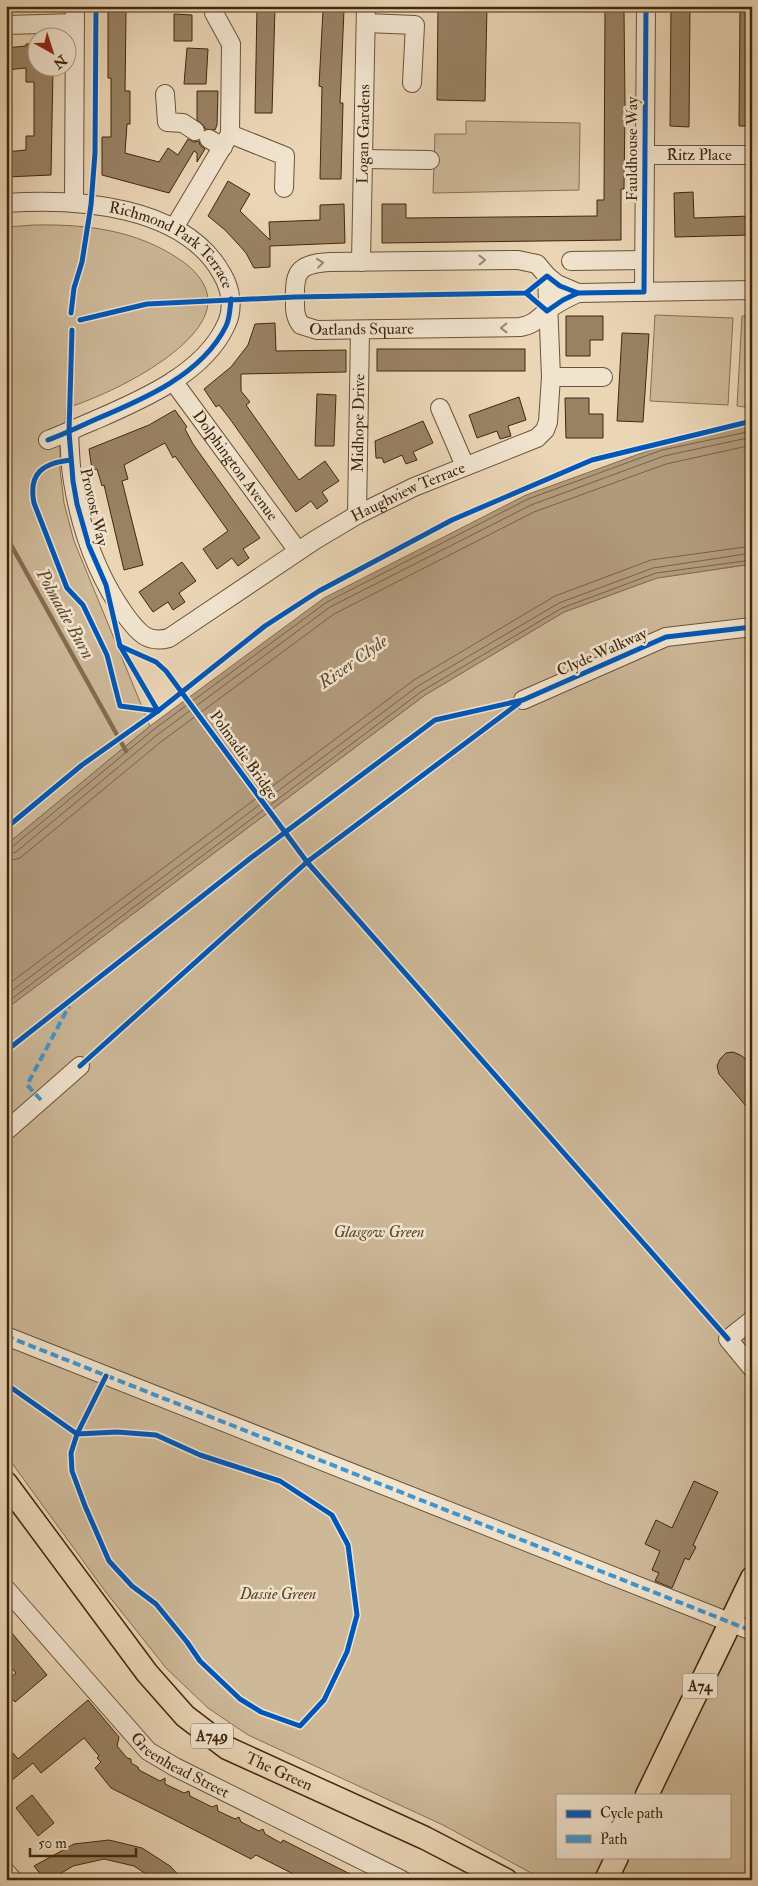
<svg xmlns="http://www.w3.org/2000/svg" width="758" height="1886" font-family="'IM FELL Double Pica',serif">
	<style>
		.green { fill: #cdb898; stroke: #877052; fill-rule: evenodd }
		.water { fill: #b19a7c; stroke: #846c4f }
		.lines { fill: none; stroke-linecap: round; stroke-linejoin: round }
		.shore { stroke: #796144; stroke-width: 1 }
		.stream { stroke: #846c4f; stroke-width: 4.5 }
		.building { fill: #998264; stroke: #41280c }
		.minor-casing { stroke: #6b5336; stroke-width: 20 }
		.major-casing { stroke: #41280c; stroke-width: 25 }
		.minor { stroke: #f1e4cf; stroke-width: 18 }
		.major { stroke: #ead5b5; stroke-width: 22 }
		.quiet { stroke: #3f96d2; stroke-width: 4; stroke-dasharray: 8 4; stroke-linecap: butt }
		.cycleway-casing { stroke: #f1e4cf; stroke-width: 8 }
		.cycleway { stroke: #0057b8; stroke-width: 5 }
		.oneway { stroke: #99866e }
		.labels { text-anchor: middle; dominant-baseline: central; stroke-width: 5; stroke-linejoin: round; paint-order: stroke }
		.shield { fill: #f1e4cf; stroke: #766046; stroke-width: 1 }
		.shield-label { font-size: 15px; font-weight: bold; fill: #41280c }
		.street-label { font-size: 16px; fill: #41280c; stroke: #f1e4cf }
		.park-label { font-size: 16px; font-style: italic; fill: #5d4528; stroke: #f1e4cf }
		.water-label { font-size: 18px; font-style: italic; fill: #634a2e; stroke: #f1e4cf }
	</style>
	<rect width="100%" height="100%" fill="#ead5b5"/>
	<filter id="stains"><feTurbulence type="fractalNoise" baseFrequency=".004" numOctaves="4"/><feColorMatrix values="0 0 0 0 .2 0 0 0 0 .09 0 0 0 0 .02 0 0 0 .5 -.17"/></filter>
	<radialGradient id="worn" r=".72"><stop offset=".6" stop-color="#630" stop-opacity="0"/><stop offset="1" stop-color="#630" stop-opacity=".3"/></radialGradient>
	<g class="green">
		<polygon points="466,121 580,123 579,190 433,193 435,134 466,134"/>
		<path d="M34,225c52,-1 102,5 145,34 14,9 29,24 29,42 0,47 -103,96 -142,107l-1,18 -5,13v30l4,34 10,38 76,185 -144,119v-618z"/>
		<polygon points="655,315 733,318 728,405 650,401"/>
		<polygon points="742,316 752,317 752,408 737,406"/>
		<path d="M752,564v1316h-208l-101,-55 -195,-90 -40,-27 -42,-40 -61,-77 -99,-136v-446l419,-314 139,-83 93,-34zM557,1795h172v62h-172z"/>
	</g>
	<polygon class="water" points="752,425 752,564 657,578 564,612 425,695 6,1009 6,845 150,726 324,598 526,495 661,446"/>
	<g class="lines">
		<g class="shore">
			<polyline points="6,848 12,847 153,730 327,602 528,499 662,450 752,431"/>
			<polyline points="6,855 16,852 157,735 330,607 531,505 664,456 752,437"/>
			<polyline points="6,862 20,858 162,741 334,614 534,512 666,464 752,445"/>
			<polyline points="6,986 414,680 555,596 651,560 752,546"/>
			<polyline points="6,995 418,686 559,603 653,568 752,553"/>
			<polyline points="6,1003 422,691 562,608 656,573 752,560"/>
		</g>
		<polyline class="stream" points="6,536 126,751"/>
	</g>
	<g class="building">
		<polygon points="438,6 487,6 485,101 437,100"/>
		<polygon points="671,6 690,6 689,127 670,126"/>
		<polygon points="740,6 752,6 752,126 739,126"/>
		<polygon points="257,7 275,7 272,113 255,113"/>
		<polygon points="323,10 344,10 340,103 343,103 341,179 320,179 322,87 319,86"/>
		<polygon points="605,10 624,10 625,106 624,189 621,189 621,240 382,243 382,204 406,204 406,218 597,216 597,200 604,200"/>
		<polygon points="108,12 126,12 125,91 130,91 130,124 127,124 125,153 159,162 168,148 178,155 188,139 194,142 199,141 200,145 205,149 197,162 197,153 194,151 169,193 102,175 102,137 111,137 111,78 108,78"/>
		<polygon points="174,14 192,15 192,41 174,41"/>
		<polygon points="26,44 38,44 38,68 53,68 51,175 6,177 6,152 26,150 26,136 34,136 34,82 26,82 26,68 6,70 6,48 26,46"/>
		<polygon points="187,48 208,49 206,84 184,84"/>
		<polygon points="197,91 218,91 217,125 215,130 205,129 204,126 197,120"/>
		<polygon points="228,181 250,194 240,211 270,240 269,222 320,220 320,205 344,204 345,243 270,246 270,267 254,268 246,253 239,245 225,230 208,216"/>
		<polygon points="693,192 694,218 751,216 752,235 675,237 674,193"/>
		<polygon points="566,316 603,316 603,340 590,340 590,356 566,356"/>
		<polygon points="275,323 276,351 346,350 346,372 241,374 241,391 250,402 246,405 299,480 325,461 339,481 322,492 328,501 317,509 311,501 296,512 230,419 219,405 216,407 204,389 231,367 248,345 255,324"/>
		<polygon points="622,333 649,334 643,422 617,421"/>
		<rect x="377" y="349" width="148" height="22"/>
		<polygon points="317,394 336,395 334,446 315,446"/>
		<polygon points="519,397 526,420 508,426 511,436 500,439 497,431 477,438 469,415"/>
		<polygon points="565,398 589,398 589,414 603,414 603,438 566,438"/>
		<polygon points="175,410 187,427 185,429 193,444 260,538 243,549 249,558 238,566 232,558 217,569 203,549 228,531 175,456 173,458 165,443 124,465 128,479 122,481 143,565 124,570 104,485 102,486 97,469 92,470 89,449 149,425"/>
		<polygon points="423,421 433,443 413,452 417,460 406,464 402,455 384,463 382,458 376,458 375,441"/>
		<polygon points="182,562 196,581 179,593 185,602 173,610 168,602 153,612 139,592"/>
		<polygon points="733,1052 740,1055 752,1063 752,1113 719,1074 717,1066 720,1059 726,1053"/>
		<polygon points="694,1481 718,1492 693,1545 696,1547 689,1560 685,1558 672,1588 655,1581 659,1573 652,1570 660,1551 645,1544 656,1520 672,1528"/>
		<polygon points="6,1626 47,1675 15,1702 6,1692 6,1681 16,1673 6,1662"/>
		<polygon points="88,1700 119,1737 117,1746 127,1758 131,1759 131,1763 138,1767 139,1770 160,1781 165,1778 165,1784 184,1793 189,1791 190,1796 212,1807 217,1805 218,1811 235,1819 239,1817 241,1822 259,1831 263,1829 265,1834 281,1843 283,1840 362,1880 305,1880 256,1855 251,1859 169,1817 111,1788 95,1768 101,1762 97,1758 99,1756 84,1738 41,1773 33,1763 6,1785 6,1759 13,1753 18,1759"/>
		<polygon points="32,1795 54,1823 38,1836 16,1808"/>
		<polygon points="109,1840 142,1848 170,1866 183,1880 155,1880 134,1866 104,1859 73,1866 50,1880 45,1880 34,1866 74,1844"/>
	</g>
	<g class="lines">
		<defs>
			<g id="minor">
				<polyline points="366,23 415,25 412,83"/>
				<polyline points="6,25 75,23"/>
				<polyline points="165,94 167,122 183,123 195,131"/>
				<polyline points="230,134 285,156 284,188"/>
				<polyline points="209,139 223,147"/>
				<path id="s1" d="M645,155h107"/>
				<polyline points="363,159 430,160"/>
				<path id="s2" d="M6,203c70,-5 178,2 216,71 9,15 12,35 4,51 -22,49 -87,76 -133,96 -15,6 -29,13 -45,19"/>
				<polyline points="74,203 75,6"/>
				<polyline points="174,228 230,134 231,44 214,13 214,6"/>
				<polyline points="571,261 644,260"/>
				<path id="s3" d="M361,262l5,-256"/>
				<polyline points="644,292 646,6"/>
				<path id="s4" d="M578,293l-21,-9 -10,-8 -10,-12 -19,-4 -188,2c-29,2 -36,7 -35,36 0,10 -1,18 6,27l16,5 203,-3c13,-2 18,-8 27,-16 9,-8 20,-13 31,-18l174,-3"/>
				<polyline points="551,377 603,377"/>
				<path id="s5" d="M173,381l125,170"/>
				<polyline points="440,408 465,466"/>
				<path id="s6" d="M69,432c1,17 1,34 4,50 8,48 24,94 53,134 12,16 21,28 43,22l146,-98 42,-25 57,-28 123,-49 8,-8 3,-8 3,-45 -4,-101"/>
				<path id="s7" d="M357,515l3,-185"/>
				<polyline points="523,700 666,637 752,627"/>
				<polyline points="6,1131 80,1066"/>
				<polyline points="752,1320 728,1339 752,1368"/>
				<polyline points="6,1336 752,1631"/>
				<path id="s8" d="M6,1589l142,162 27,16 227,113"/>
				<polyline points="6,1872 13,1880"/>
			</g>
			<g id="major">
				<path id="s9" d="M6,1483l141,190 38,43 42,32 198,90 81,42"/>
				<polyline points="647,1795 752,1578"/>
				<polyline points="606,1880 617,1857"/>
			</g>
		</defs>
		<use href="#minor" class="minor-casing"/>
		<use href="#major" class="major-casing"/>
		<use href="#minor" class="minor"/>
		<use href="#major" class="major"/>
		<g class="quiet">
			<polyline points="41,1100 27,1085 69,1006"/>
			<polyline points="6,1336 752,1631"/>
		</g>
		<defs>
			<g id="cycleway">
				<polyline points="526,293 547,311 563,300 578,293 644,292 646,6"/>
				<polyline points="71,313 74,288 82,262 91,205 95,153 96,6"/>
				<polyline points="80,320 147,304 295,297 526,293 547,276 560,286 578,293"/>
				<polyline points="72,330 69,432 73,481 77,504 89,546 106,585 120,646 158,711"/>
				<path d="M48,440c16,-6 31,-13 46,-20 48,-20 108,-45 132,-94 4,-8 4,-18 5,-27"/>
				<path d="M71,460c-28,3 -43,13 -37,43l33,85 16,17 24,50 13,51 38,5"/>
				<polyline points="120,646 156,662 166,671 307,862 728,1339"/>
				<polyline points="6,828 82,765 158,711 265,626 319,591 452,520 592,460 752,421"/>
				<polyline points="6,1051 252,857 435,720 523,700 666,637 752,627"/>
				<polyline points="80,1066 307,862 519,703"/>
				<polyline points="6,1384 77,1434 106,1376"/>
				<polygon points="117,1432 156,1435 200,1455 280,1481 332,1515 348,1545 357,1615 347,1652 324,1700 300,1726 261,1712 240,1699 200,1661 187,1642 156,1604 132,1586 109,1561 85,1506 72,1471 71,1453 77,1434"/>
			</g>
		</defs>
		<use href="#cycleway" class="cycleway-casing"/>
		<use href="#cycleway" class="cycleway"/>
	</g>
	<defs><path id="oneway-chevron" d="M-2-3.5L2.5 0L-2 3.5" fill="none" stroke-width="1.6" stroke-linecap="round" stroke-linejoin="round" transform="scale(1.25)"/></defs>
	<g class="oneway">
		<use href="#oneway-chevron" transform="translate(482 260) rotate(-1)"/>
		<use href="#oneway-chevron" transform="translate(320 263) rotate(-7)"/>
		<use href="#oneway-chevron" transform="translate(504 328) rotate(179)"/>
	</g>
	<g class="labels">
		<g class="shield">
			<rect x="682.5" y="1673.5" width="35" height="25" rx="4"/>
			<rect x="191" y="1723.5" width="42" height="25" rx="4"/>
		</g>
		<g class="shield-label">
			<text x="700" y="1686">A74</text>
			<text x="212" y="1736">A749</text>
		</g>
		<g class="street-label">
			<text stroke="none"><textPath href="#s3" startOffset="128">Logan Gardens</textPath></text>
			<text transform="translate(632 149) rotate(-90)">Fauldhouse Way</text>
			<text stroke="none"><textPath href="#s1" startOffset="54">Ritz Place</textPath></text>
			<text stroke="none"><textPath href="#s2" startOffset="179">Richmond Park Terrace</textPath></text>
			<text stroke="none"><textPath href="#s4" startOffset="408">Oatlands Square</textPath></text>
			<text stroke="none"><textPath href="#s7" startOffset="92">Midhope Drive</textPath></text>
			<text stroke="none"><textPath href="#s5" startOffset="105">Dolphington Avenue</textPath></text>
			<text stroke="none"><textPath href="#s6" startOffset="529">Haughview Terrace</textPath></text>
			<text transform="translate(94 507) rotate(77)">Provost Way</text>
			<text transform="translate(602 652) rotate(-24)">Clyde Walkway</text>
			<text transform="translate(244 755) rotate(54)">Polmadie Bridge</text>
			<text stroke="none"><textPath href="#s8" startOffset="250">Greenhead Street</textPath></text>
			<text stroke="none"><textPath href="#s9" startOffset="404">The Green</textPath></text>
		</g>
		<g class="park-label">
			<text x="379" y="1232">Glasgow Green</text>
			<text x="278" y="1594">Dassie Green</text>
		</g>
		<g class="water-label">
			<text transform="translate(65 614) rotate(61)">Polmadie Burn</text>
			<text transform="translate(353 662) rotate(-35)">River Clyde</text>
		</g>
	</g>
	<rect width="758" height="1886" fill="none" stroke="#ead5b5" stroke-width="25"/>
	<rect x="8" y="8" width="743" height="1871" fill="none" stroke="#41280c" stroke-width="2.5"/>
	<rect x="12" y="12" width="733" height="1861" fill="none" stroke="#41280c"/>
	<rect x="556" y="1794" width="175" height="65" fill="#f1e4cf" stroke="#ab9981"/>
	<rect x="566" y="1810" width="25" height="8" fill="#0057b8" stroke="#ab9981"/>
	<text x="600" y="1818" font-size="15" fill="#41280c">Cycle path</text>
	<rect x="566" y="1835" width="25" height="8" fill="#3f96d2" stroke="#ab9981"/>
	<text x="600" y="1844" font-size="15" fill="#41280c">Path</text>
	<g transform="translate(52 52) rotate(141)"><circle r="24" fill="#f1e4cf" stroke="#ab9981"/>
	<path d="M0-4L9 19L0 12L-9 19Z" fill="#8f2418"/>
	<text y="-8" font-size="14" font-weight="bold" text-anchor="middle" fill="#41280c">N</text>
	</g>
	<path d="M30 1848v8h106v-8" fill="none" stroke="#41280c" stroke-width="2.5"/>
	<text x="38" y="1848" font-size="15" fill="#41280c" stroke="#f1e4cf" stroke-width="4" paint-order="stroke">50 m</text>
	<rect width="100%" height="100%" filter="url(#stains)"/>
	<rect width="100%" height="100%" fill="url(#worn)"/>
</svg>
